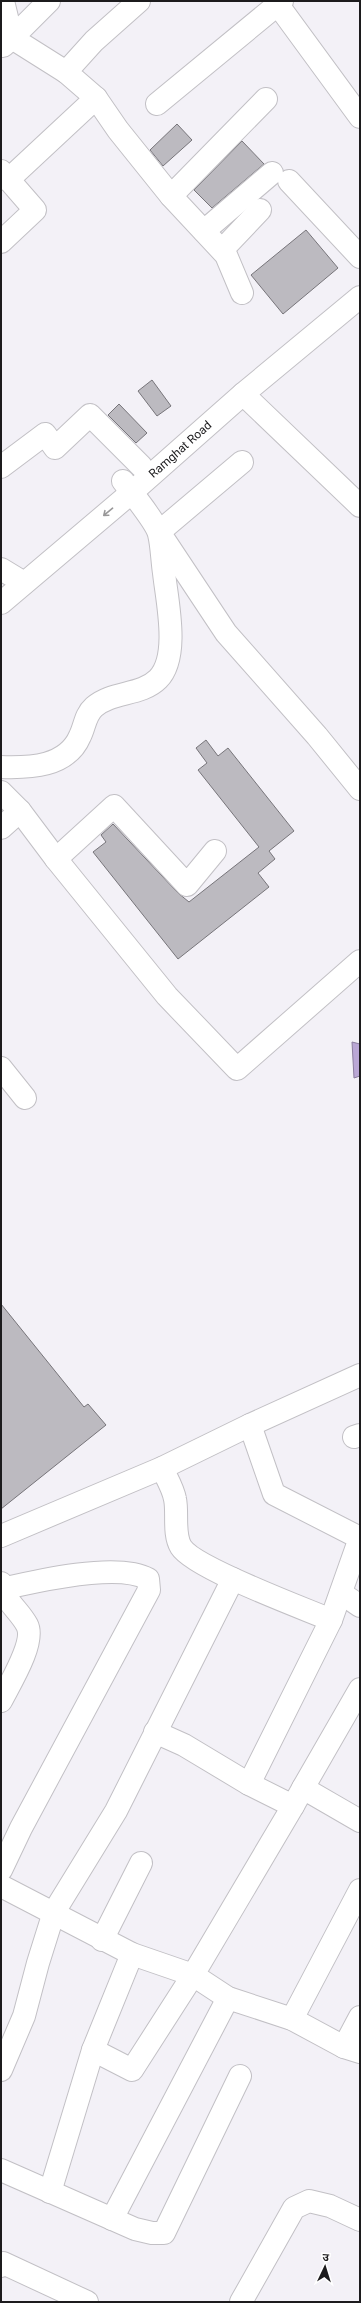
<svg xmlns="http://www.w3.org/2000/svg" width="361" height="2303" font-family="Roboto,'Noto Sans Devanagari',sans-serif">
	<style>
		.water { fill: #baa7d5; stroke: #8b7d9e }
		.building { fill: #bcbac0; stroke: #77757a }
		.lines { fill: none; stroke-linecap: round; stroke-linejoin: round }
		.minor-casing { stroke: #c2c0c5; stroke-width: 24 }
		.major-casing { stroke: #c2c0c5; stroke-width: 24 }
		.minor { stroke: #fff; stroke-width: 22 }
		.major { stroke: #fff; stroke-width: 22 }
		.oneway { stroke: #999899 }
		.labels { text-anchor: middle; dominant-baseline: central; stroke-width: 4; stroke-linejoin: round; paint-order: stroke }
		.street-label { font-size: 12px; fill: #1c1b1d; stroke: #fff }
	</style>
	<rect width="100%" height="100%" fill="#f3f1f7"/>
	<polygon class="water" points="352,1042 360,1044 360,1076 354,1078"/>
	<g class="building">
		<polygon points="177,124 192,140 163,166 150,150"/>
		<polygon points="242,141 264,164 212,208 194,190"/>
		<polygon points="306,230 338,268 283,314 251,275"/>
		<polygon points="152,380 171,406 157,416 138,391"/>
		<polygon points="119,404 147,433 136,443 108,415"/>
		<polygon points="206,740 218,756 228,748 294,831 269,851 275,859 258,873 269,887 178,959 93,852 106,842 101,835 113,824 178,893 189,902 259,847 198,770 207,763 196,748"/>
		<polygon points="1,1304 84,1407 88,1404 106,1425 1,1509"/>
	</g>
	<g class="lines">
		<defs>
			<g id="minor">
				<polyline points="49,1 12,38 66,72"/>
				<polyline points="139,1 94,41 66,72 96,98 118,130 171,196 226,255 242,293"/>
				<polyline points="278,5 360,117"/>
				<polyline points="3,46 12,38 3,1"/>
				<polyline points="157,104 282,1"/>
				<polyline points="1,171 35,210 1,242"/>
				<polyline points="8,180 96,98"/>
				<polyline points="289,181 360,257"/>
				<polyline points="171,196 266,99"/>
				<polyline points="204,231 272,173"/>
				<polyline points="222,250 260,210"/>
				<polyline points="243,394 360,506"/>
				<polyline points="242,462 159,532 226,633 317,736 360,789"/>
				<polyline points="1,467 45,434 55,448 90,415 141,466"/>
				<polyline points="1,569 24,583"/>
				<path d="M1,767c29,1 66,0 79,-31 5,-10 5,-21 14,-29 18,-16 47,-11 64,-28 22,-22 9,-78 6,-106 -2,-13 -2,-27 -5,-39 -3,-12 -28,-42 -36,-53"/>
				<polyline points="1,792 20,811 56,859 167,996 237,1069 360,961"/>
				<polyline points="1,828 20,811"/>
				<polyline points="56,859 114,806 187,885 215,851"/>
				<polyline points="1,1068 25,1098"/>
				<polyline points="354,1437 360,1435"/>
				<path d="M162,1468c4,9 11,20 13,31 3,14 -2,35 6,48 13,21 122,61 150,73"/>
				<polyline points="1,1536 162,1468 250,1425 360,1375"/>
				<path d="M1,1583c4,19 18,27 26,42 9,17 -18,60 -26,76"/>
				<polyline points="341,1593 360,1606"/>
				<polyline points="155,1732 184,1745 249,1784 293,1806 303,1788 360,1821"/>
				<polyline points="249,1784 331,1620 360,1538 274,1494 250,1425"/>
				<polyline points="303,1788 360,1689"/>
				<path d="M1,1870l20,-42 128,-238 -1,-11c-30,-17 -112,2 -146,10"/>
				<polyline points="1,1886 132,1954 193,1975 228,1998 292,2019 344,2047 360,2052"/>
				<polyline points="102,1940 141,1863"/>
				<polyline points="292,2019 360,1890"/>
				<polyline points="344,2047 360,2017"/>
				<polyline points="93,2050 132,2070 193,1975 293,1806"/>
				<polyline points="1,2070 24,2016 38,1963 54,1912 116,1811 233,1579"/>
				<polyline points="1,2170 135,2229 152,2233 164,2233 240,2076"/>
				<polyline points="50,2192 93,2050 132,1954"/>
				<polyline points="112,2219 228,1998"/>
				<polyline points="1,2266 3,2263 87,2302"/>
				<polyline points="241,2302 294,2208 309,2201 330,2206 360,2220"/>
			</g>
			<g id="major">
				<path id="s1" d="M1,603l130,-110 112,-99 117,-97"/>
			</g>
		</defs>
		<use href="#minor" class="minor-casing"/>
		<use href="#major" class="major-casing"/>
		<use href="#minor" class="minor"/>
		<use href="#major" class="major"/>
	</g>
	<defs><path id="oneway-shaft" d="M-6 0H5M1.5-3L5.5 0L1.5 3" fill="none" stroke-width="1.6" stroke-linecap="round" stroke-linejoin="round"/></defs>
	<use class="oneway" href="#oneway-shaft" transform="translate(108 512) rotate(140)"/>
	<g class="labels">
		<g class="street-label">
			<text stroke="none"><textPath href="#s1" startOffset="236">Ramghat Road</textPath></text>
		</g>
	</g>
	<rect width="361" height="2303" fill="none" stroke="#1c1b1d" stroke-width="4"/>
	<g transform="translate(325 2267) rotate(4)" stroke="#ffffff" stroke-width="3" paint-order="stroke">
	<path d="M0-3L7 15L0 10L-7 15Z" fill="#1c1b1d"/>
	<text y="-6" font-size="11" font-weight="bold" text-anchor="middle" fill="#1c1b1d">उ</text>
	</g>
</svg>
